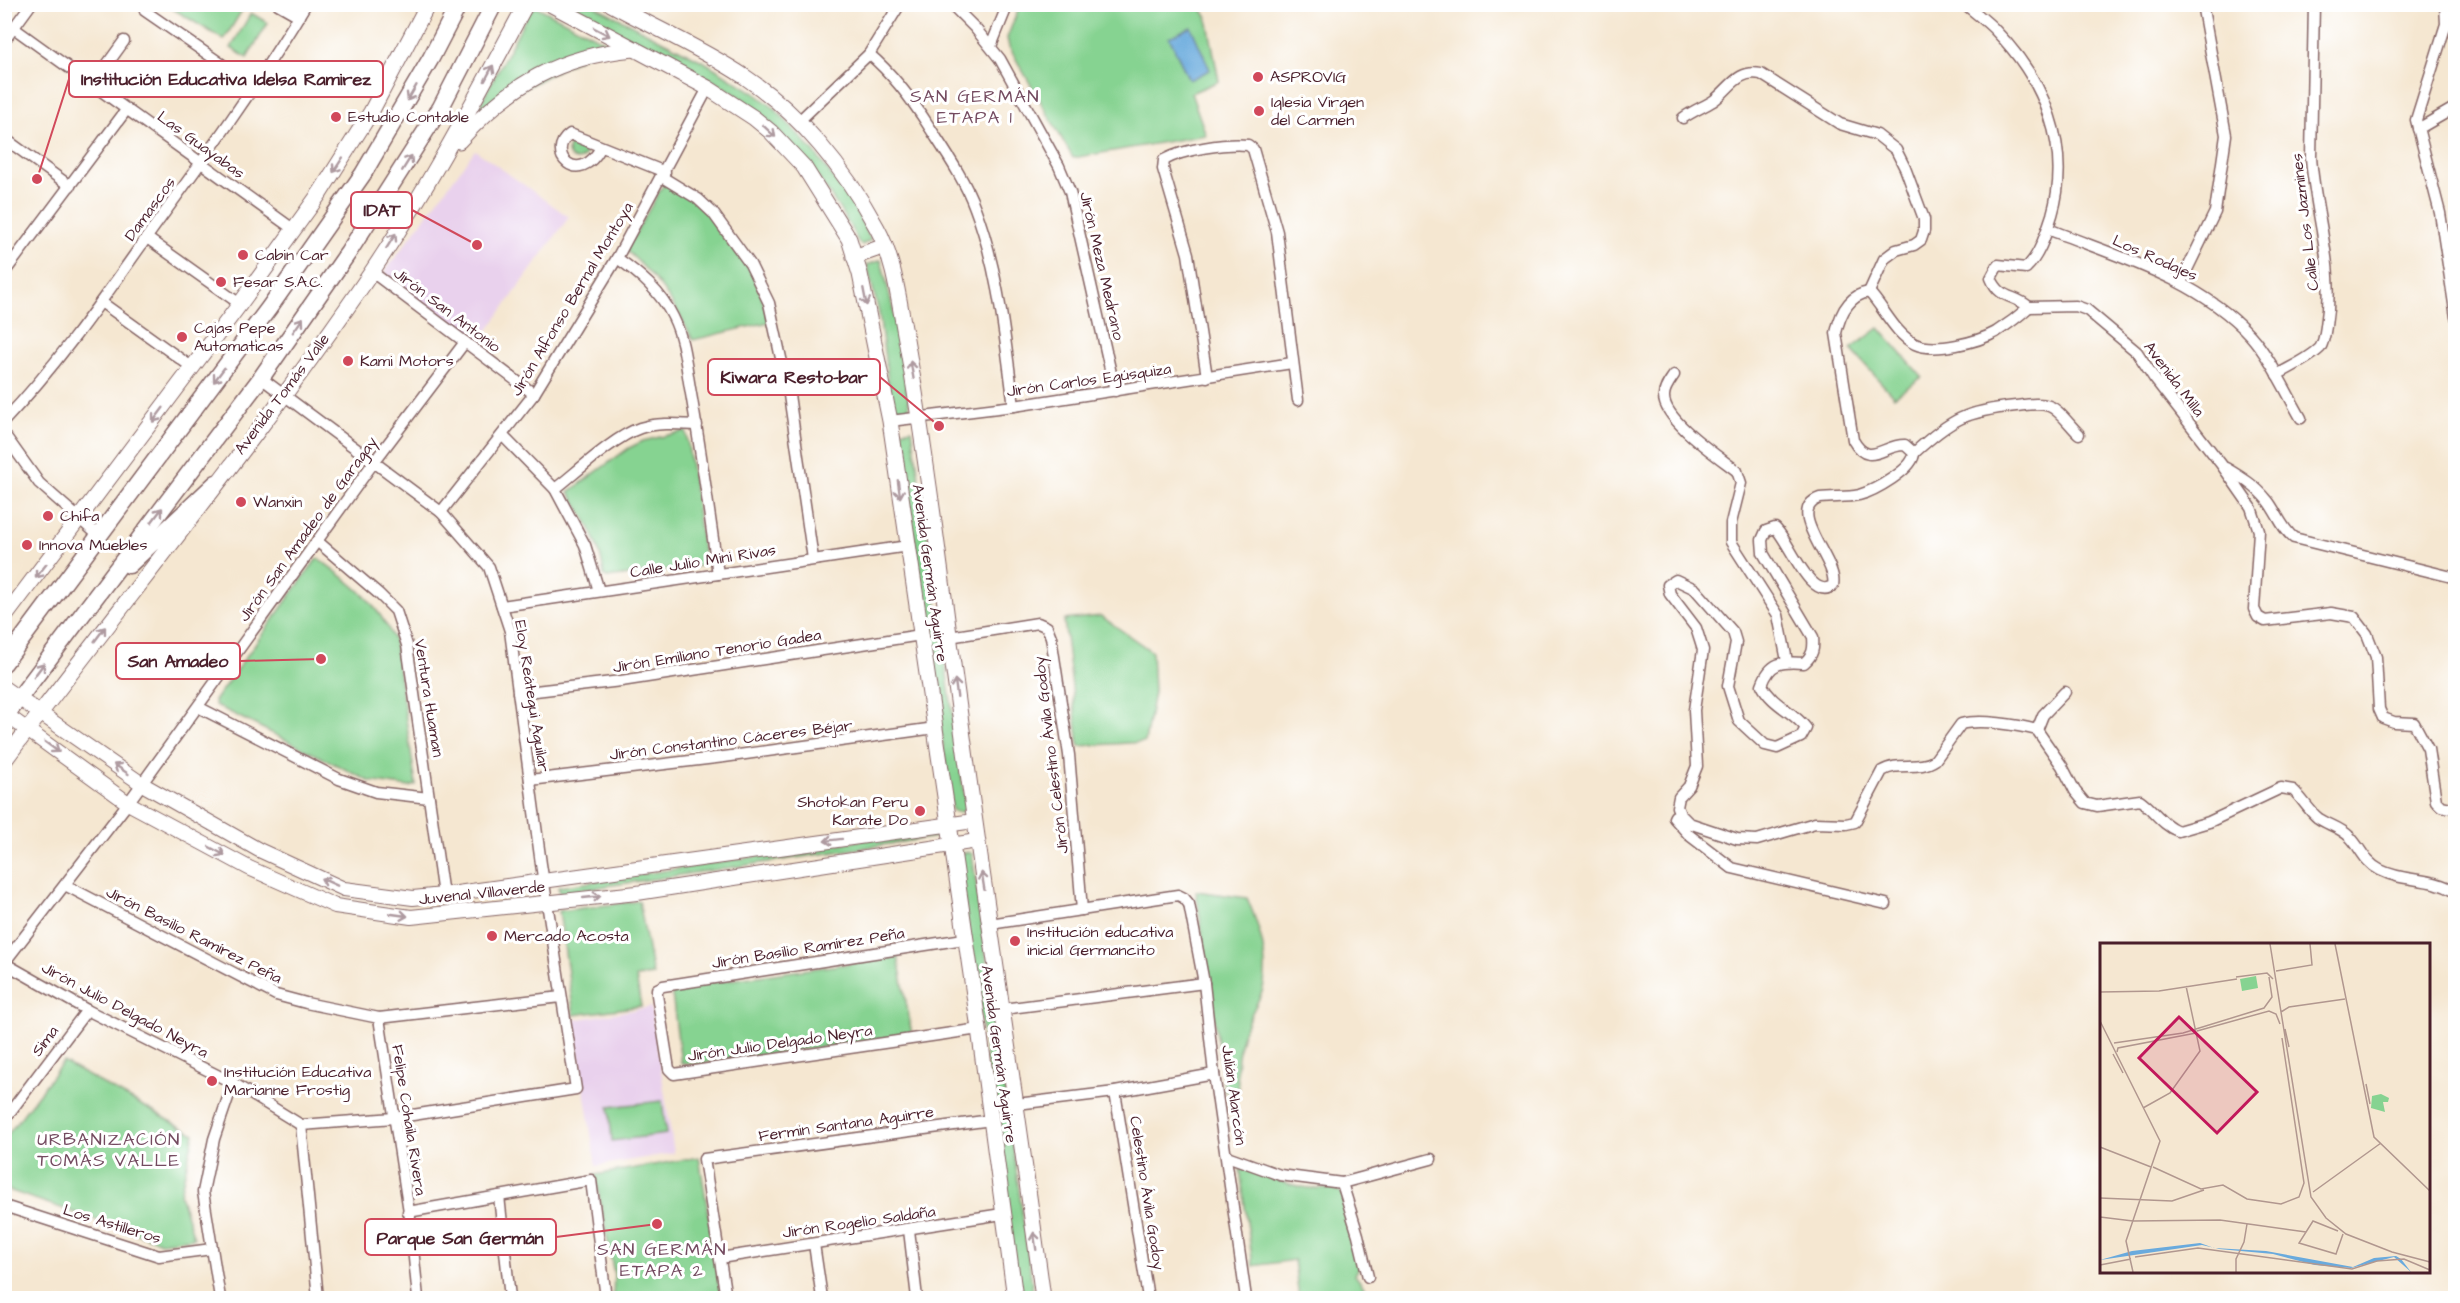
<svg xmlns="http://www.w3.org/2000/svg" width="2460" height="1303" font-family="'Architects Daughter',sans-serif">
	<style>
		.built { fill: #e9d1ed }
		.green { fill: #86d391; stroke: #68795e; stroke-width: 1.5 }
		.water { fill: #69aadd; stroke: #5a6484; stroke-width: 1.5 }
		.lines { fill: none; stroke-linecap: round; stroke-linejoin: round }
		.minor-casing { stroke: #866565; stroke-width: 13 }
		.tertiary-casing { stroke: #866565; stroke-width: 16 }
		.secondary-casing { stroke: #866565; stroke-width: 17 }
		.primary-casing { stroke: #866565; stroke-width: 19 }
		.minor { stroke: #fff; stroke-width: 10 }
		.tertiary { stroke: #fff; stroke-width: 14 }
		.secondary { stroke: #fff; stroke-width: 15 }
		.primary { stroke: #fff; stroke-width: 16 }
		.oneway { stroke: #ae9aa0 }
		.poi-dot { fill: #d1495b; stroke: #fff; stroke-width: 2 }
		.labels { text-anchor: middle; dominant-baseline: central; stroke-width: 6; stroke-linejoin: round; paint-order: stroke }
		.poi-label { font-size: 16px; fill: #4a1f2b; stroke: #fff; text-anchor: start }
		.street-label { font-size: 16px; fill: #4a1f2b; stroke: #fff }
		.neighbourhood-label { font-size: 18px; letter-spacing: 1.5px; fill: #744b60; stroke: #fff }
		.inset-road { fill: none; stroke: #b1978f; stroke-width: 1.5 }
		.view { fill: #c2185b; fill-opacity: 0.15; stroke: #c2185b; stroke-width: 3 }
		.inset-edge { fill: none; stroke: #4a1f2b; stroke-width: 3 }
		.leader { fill: none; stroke: #d1495b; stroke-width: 2 }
		.callout-dot { fill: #d1495b; stroke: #fff; stroke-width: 2 }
		.callout { fill: #fff; stroke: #d1495b; stroke-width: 2 }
		.callout-label { font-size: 18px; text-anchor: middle; font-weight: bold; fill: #4a1f2b }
	</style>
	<rect width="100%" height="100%" fill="#fff"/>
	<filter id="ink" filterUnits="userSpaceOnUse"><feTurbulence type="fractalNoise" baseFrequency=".0167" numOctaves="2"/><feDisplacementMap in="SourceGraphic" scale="12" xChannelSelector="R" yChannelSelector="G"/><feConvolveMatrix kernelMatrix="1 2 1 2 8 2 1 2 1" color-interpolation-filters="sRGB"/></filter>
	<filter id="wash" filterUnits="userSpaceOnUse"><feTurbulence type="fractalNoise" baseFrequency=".008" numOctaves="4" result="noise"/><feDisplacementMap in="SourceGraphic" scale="24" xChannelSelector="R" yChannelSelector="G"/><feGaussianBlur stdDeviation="1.35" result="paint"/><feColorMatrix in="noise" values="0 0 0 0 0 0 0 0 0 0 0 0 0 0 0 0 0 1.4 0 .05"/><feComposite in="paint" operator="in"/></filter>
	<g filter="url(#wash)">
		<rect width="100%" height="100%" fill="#f5e7d1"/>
		<g class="built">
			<polygon points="475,150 569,217 478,344 384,273"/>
			<polygon points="651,1007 674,1153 596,1166 573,1020"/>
		</g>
		<g class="green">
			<polygon points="169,4 239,4 244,7 224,40 168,6"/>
			<path d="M563,5h30l113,58 47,29 21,16 41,45 40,55 16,32 -9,5 -3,-2c-24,-46 -56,-88 -93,-124 -30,-30 -72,-48 -109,-67 -32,-15 -63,-31 -94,-47z"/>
			<polygon points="1020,5 1199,5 1207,18 1219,81 1191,93 1206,135 1073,158 1009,47 1007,38"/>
			<polygon points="537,7 608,43 479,113 476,112 530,10"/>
			<polygon points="251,13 268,23 247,58 231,48"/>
			<circle cx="577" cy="151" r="9"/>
			<path d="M666,180c38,26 75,64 92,107 5,11 7,24 11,35l-76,18c-20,-39 -34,-60 -67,-90z"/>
			<polygon points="881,260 893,309 910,410 892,411 879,313 867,265"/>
			<polygon points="1879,328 1922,377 1894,397 1851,349"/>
			<path d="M912,429l54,379c-4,5 -8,6 -14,2l-53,-379z"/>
			<path d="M686,431l19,134 -98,13 -3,-2c-2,-29 -19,-59 -35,-84l60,-44 14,-7z"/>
			<path d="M319,559c34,25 57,41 75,81l22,145 -7,2 -40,-6 -154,-76 -1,-4 102,-141z"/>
			<polygon points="1101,616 1152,652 1154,692 1145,742 1079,746 1064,620"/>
			<polygon points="941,828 942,836 560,893 558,887"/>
			<polygon points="969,852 972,854 1034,1298 1019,1298 958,854"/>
			<path d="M1196,891l51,7c12,28 24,63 15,94 -4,10 -10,20 -14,29 -10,22 -13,46 -9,68l-14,3z"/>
			<polygon points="639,901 653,975 636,977 641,1006 574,1015 559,911"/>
			<polygon points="898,957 912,1035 700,1063 681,1063 672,994 677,987"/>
			<polygon points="63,1062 194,1134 180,1194 194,1238 161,1242 5,1189 5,1138"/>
			<polygon points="662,1101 666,1134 612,1141 609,1107"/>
			<polygon points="699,1157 722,1298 613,1298 614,1274 595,1175"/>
			<path d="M1244,1168c22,8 43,17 65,20 12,1 24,-2 33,5l20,68 -7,14 14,19 -12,4h-58l-5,-38 -41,6 -13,-97z"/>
		</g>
		<polygon class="water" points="1191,27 1210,70 1189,80 1169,37"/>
	</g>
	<g filter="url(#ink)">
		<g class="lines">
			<defs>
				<g id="minor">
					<polyline points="149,4 145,11 255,87"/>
					<polyline points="278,4 299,16"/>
					<polyline points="951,4 975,28 1000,59 1059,166 1070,192 1115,391"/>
					<path d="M1965,4c10,9 22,17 31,27 48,49 76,116 56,184 -6,18 -12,40 -26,53l-28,-3 -7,13c9,22 23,16 38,29"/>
					<polyline points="2445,4 2446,24 2416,120 2440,213 2456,317"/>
					<polyline points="4,21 293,229"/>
					<polyline points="4,41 31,4"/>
					<polyline points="991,46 1008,4"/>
					<path d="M869,54c25,21 44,47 61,74 16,25 35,52 45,80 24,63 30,132 39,198"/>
					<polyline points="93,84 124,41"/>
					<path d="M1683,118c10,-7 20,-11 30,-17 17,-12 24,-32 48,-27l79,50 37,11 19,15 9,18 19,51v12l-3,9 -7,5 -18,5 -12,9 -15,33"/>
					<polyline points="799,121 869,54 900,4"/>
					<polyline points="2418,129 2456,107"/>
					<polyline points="4,138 70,186"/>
					<path d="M601,147c-22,42 -57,5 -31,-13l95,38"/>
					<polyline points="662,177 698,199 713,213 750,264 769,303 789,395 813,559"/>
					<path d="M2048,229c70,28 149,49 202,106 20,22 36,57 51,83"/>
					<polyline points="147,238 240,304"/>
					<path d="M617,258c23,16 44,34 56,59 11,22 13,48 17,71 11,62 19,124 28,186"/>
					<polyline points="372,272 534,394"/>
					<polyline points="4,273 127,109"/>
					<polyline points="2181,282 2215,212 2226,135 2202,4"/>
					<path d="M1869,292c-20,3 -29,22 -33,41l17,107c16,29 31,4 52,5l9,8c0,16 -40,38 -55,42 -13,3 -26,1 -39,3 -37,13 19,64 13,87 -22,19 -45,-47 -58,-57l-9,3 -4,9 1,13 50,84c1,12 0,18 -9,26 -22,-2 -34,-1 -42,22 10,20 31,26 44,43l-5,9 -24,11 -12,-3 -26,-24 -11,-35 8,-44 -3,-10 -38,-43 -19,-9 -8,5 2,9 26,34 7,22 -9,60 3,56 -8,20 -10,11 -2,10 3,7 9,9 48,16 20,1 58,-17 31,1 9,-2 27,-51c16,-10 37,0 53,-11l26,-36c19,-5 57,1 76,6l25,36 13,25 10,12 12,3 43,-6c14,10 22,25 38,31l31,-9 72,-34 12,2c9,8 16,21 25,28 10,7 22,9 32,19 11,11 14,25 30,33 26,13 50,6 76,22"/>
					<path d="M1869,292c15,16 26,42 46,52 20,9 63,-2 81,-12 11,-7 23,-16 33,-25"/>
					<polyline points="101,302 193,368"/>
					<polyline points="2029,307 2076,306 2087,310 2137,352 2154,378 2221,464 2251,507 2259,531 2254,609 2258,617 2265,621 2331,613 2354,617 2367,634 2376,657 2379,709 2383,718 2394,722 2414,723 2428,749 2436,801 2441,806 2456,809"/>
					<path d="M1674,375c-4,6 -10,13 -10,21 -1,24 55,61 73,75l4,12 -10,40v19l47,73 9,46"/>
					<path d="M2277,375c13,-8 32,-16 43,-27 4,-6 5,-15 6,-22 10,-59 -11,-111 -15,-169l3,-153"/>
					<path d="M1207,377l-19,-123 -25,-85 1,-9c20,-11 61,-17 84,-15l5,4 24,83 21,168"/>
					<path d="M4,421c56,-59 101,-125 148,-191 54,-74 107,-147 154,-226"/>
					<polyline points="890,421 1014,406 1292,363"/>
					<polyline points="4,434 39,483 99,536"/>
					<polyline points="503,436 555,489 585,545 599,591"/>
					<path d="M1914,453c37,-34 52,-42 102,-47 10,-1 23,-4 33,0 11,4 21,20 30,28"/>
					<path d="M2226,468c15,9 30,18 41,32 10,12 14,28 27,38l162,40"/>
					<path d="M555,489c23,-18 59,-52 85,-61 18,-6 38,-4 57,-3"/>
					<polyline points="441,512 534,394 617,258 708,88"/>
					<polyline points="317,541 379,594 396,611 407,645 443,895"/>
					<polyline points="502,606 908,546"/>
					<polyline points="949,637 1038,623 1047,627 1051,637 1069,755 1082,910"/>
					<polyline points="518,693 621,681 921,635"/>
					<polyline points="198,707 339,779 376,792 429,798"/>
					<polyline points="2037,730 2043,715 2065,692"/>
					<polyline points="530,780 724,757 935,728"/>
					<polyline points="1675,816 1674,818 1689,835 1732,868 1886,904"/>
					<polyline points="65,885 276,995 306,1003 379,1018 561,997"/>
					<polyline points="990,924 1178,895 1184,898 1189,904 1204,983 1214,1074 1246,1298"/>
					<polyline points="964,939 663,986 657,989 657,995 669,1069 674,1074 979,1029"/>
					<polyline points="4,963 87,1010 233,1083 301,1125 394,1118 576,1089 541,864 510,631 489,567 441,512 261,378"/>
					<polyline points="4,963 128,803 374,462 465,342"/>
					<polyline points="1003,1009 1204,983"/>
					<polyline points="379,1018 410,1218 418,1298"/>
					<polyline points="1115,1092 1148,1298"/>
					<polyline points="1017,1104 1115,1092 1214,1074"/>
					<polyline points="4,1120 87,1010"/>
					<polyline points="301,1125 318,1298"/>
					<polyline points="1227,1156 1280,1175 1342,1183 1431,1159"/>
					<polyline points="1342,1183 1358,1235 1368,1277"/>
					<polyline points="499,1196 510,1298"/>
					<polyline points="4,1206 159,1256 212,1249"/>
					<polyline points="408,1212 591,1180 606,1298"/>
					<polyline points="909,1230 917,1298"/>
					<polyline points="814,1244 822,1298"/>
					<polyline points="720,1258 1002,1214"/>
					<polyline points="220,1298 203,1192 214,1139 233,1083"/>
					<polyline points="726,1298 704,1159 991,1120"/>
				</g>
				<g id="tertiary">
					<polyline points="4,688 142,784 259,850 344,889 413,898 443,895 974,821"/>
					<polyline points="4,713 128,803 249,868 335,906 411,917 637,893 977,841"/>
				</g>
				<g id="secondary">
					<polyline points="550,4 708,88 754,118 771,132 804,167 849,239 860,274 890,421 979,1029 1015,1298"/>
					<path d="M611,4c44,24 92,45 134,73 55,37 100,92 132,151 18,33 22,75 29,111 16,88 27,176 39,265 30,232 67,463 98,694"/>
					<path d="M459,141c51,-57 100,-85 175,-92"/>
					<polyline points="854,257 885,246"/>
					<polyline points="4,618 240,304 320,193 371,112 428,4"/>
					<path d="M4,761c122,-163 253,-320 367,-488 58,-86 106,-178 155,-269"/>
				</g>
				<g id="primary">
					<polyline points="129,565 216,483"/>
					<polyline points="4,663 269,308 363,174 431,58 459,4"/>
					<polyline points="4,718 261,378 348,253 441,107 494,4"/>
				</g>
			</defs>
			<use href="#minor" class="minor-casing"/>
			<use href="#tertiary" class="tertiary-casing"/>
			<use href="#secondary" class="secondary-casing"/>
			<use href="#primary" class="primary-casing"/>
			<use href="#minor" class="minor"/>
			<use href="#tertiary" class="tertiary"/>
			<use href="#secondary" class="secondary"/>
			<use href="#primary" class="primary"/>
		</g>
		<defs><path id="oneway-shaft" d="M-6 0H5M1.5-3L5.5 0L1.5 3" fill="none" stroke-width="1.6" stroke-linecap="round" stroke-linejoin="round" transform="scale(1.5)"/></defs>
		<g class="oneway">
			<use href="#oneway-shaft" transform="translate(602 32) rotate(28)"/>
			<use href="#oneway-shaft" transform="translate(489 73) rotate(-62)"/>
			<use href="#oneway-shaft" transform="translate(412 93) rotate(120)"/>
			<use href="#oneway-shaft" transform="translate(769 131) rotate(43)"/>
			<use href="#oneway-shaft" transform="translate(407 163) rotate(-58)"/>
			<use href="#oneway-shaft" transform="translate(338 165) rotate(123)"/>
			<use href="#oneway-shaft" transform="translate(391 241) rotate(-58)"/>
			<use href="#oneway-shaft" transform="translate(865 297) rotate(79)"/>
			<use href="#oneway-shaft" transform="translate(298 325) rotate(-55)"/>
			<use href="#oneway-shaft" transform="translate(912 370) rotate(-100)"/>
			<use href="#oneway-shaft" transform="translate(219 375) rotate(127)"/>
			<use href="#oneway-shaft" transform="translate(158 415) rotate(127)"/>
			<use href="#oneway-shaft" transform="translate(899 489) rotate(82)"/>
			<use href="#oneway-shaft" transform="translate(157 515) rotate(-53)"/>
			<use href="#oneway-shaft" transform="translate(41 571) rotate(128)"/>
			<use href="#oneway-shaft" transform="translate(100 634) rotate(-53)"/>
			<use href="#oneway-shaft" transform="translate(39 670) rotate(-53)"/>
			<use href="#oneway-shaft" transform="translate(956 688) rotate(-98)"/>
			<use href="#oneway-shaft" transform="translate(52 747) rotate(36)"/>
			<use href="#oneway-shaft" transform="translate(121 769) rotate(-146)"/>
			<use href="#oneway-shaft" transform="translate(833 840) rotate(173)"/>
			<use href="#oneway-shaft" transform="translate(217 851) rotate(28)"/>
			<use href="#oneway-shaft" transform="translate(983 881) rotate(-99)"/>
			<use href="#oneway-shaft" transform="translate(329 882) rotate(-156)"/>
			<use href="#oneway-shaft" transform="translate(592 897) rotate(-6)"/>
			<use href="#oneway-shaft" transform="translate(399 915) rotate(8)"/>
			<use href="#oneway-shaft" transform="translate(1035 1241) rotate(-98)"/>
		</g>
	</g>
	<g class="poi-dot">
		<circle cx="1258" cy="77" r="6"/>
		<circle cx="1259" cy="111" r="6"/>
		<circle cx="336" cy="117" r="6"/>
		<circle cx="243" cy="255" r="6"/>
		<circle cx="221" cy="282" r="6"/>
		<circle cx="182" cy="337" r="6"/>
		<circle cx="348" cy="361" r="6"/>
		<circle cx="241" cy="502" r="6"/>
		<circle cx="48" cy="516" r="6"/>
		<circle cx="27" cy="545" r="6"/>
		<circle cx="920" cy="811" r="6"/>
		<circle cx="492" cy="936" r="6"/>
		<circle cx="1015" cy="941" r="6"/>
		<circle cx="212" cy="1081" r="6"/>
	</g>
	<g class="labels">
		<g class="poi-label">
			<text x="1270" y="77">ASPROVIG</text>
			<text x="1271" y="102">Iglesia Virgen<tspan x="1271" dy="18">del Carmen</tspan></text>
			<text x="348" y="117">Estudio Contable</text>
			<text x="255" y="255">Cabin Car</text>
			<text x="233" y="282">Fesar S.A.C.</text>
			<text x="194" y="328">Cajas Pepe<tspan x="194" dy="18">Automaticas</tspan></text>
			<text x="360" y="361">Kami Motors</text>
			<text x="253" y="502">Wanxin</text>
			<text x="60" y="516">Chifa</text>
			<text x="39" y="545">Innova Muebles</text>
			<text x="908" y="802" text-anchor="end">Shotokan Peru<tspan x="908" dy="18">Karate Do</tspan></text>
			<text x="1027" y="932">Institución educativa<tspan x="1027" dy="18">inicial Germancito</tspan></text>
			<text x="504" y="936">Mercado Acosta</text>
			<text x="224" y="1072">Institución Educativa<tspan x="224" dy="18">Marianne Frostig</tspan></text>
		</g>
		<g class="street-label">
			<text transform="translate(201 145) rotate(36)">Las Guayabas</text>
			<text transform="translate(150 209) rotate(-54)">Damascos</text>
			<text transform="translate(2305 222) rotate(-97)">Calle Los Jazmines</text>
			<text transform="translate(2155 258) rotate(24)">Los Rodajes</text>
			<text transform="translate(1102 266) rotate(77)">Jirón Meza Medrano</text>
			<text transform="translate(572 299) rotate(-59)">Jirón Alfonso Bernal Montoya</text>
			<text transform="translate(447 310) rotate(37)">Jirón San Antonio</text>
			<text transform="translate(2174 379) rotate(53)">Avenida Milla</text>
			<text transform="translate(1089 380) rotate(-8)">Jirón Carlos Egúsquiza</text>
			<text transform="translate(282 394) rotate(-53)">Avenida Tomás Valle</text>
			<text transform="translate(308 529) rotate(-54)">Jirón San Amadeo de Garagay</text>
			<text transform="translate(703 561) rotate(-9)">Calle Julio Mini Rivas</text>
			<text transform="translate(930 573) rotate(82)">Avenida Germán Aguirre</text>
			<text transform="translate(717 651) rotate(-9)">Jirón Emiliano Tenorio Gadea</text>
			<text transform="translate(532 696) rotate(81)">Eloy Reátegui Aguilar</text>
			<text transform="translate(429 698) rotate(81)">Ventura Huaman</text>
			<text transform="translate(731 740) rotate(-7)">Jirón Constantino Cáceres Béjar</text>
			<text transform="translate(1051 755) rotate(-97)">Jirón Celestino Ávila Godoy</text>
			<text transform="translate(482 893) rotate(-6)">Juvenal Villaverde</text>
			<text transform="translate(194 935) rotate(27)">Jirón Basilio Ramírez Peña</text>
			<text transform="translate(808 948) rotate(-9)">Jirón Basilio Ramírez Peña</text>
			<text transform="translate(125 1010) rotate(28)">Jirón Julio Delgado Neyra</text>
			<text transform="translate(45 1041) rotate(-53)">Sima</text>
			<text transform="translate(780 1043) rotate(-8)">Jirón Julio Delgado Neyra</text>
			<text transform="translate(999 1054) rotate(82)">Avenida Germán Aguirre</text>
			<text transform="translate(1234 1095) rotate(82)">Julián Alarcón</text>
			<text transform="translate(409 1120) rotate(81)">Felipe Cohaila Rivera</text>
			<text transform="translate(846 1124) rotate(-8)">Fermin Santana Aguirre</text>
			<text transform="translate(1147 1193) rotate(81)">Celestino Ávila Godoy</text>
			<text transform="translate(859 1222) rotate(-8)">Jirón Rogelio Saldaña</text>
			<text transform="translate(112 1224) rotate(17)">Los Astilleros</text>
		</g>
		<g class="neighbourhood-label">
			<text x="975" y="96">SAN GERMÁN<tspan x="975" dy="21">ETAPA 1</tspan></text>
			<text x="109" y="1139">URBANIZACIÓN<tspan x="109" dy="21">TOMÁS VALLE</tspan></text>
			<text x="662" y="1249">SAN GERMÁN<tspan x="662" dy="21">ETAPA 2</tspan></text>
		</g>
	</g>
	<g transform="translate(2100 943)">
		<rect width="330" height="330" fill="#f5e7d1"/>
		<path d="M156,33l2,12 -16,3 -2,-12zM281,151l8,4 -1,4h-5l2,10 -14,-4 1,-12z" fill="#86d391"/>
		<path d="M100,300l14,5 52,3 87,16 21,-9 22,-2 5,3 10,13 -17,-15 -43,11 -36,-3 -42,-11 -54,-5 -17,-4 -102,15 32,-9z" fill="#69aadd"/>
		<path class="inset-road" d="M170,1l41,253 15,21 20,16 46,18 38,10M235,1l39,193 56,54M176,28l36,-6 -2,-21M136,34l31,-4 6,6M0,49l59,-1 78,-12M181,69l8,-5 56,-8M0,78l60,120 -34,100 7,31M185,86l4,18M97,88l72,-20 7,3 4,10M14,100l69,-10 81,-25 8,-11 -3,-20M17,109l1,-4 78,-15M13,111l10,19M266,141l4,20M43,165l27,-15 30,-42 -14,-65M0,204l51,20M53,224l48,22 22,-4 24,14 34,5 18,-7 5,-14 -22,-145M213,249l68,-49M0,255l72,3 32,-11M0,274l33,4M33,278l87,-1 86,12M238,288l-25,-10 -14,22 37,11 7,-20M35,314l63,-9 154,21 25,-8 27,-2 26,11M0,322l31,-6M136,329v-13l8,-17 3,-18"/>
		<path class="view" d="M79,74l78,75 -40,41 -78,-75z"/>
		<rect width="330" height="330" class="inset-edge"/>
	</g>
	<path class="leader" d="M37 179L69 79M477 245L412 210M939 426L880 377M321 659L240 661M657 1224L556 1237"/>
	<g class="callout-dot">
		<circle cx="37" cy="179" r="6"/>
		<circle cx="477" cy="245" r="6"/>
		<circle cx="939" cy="426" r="6"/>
		<circle cx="321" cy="659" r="6"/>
		<circle cx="657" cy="1224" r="6"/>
	</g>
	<g class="callout">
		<rect x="69" y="61" width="314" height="36" rx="6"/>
		<rect x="351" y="192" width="61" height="36" rx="6"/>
		<rect x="708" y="359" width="172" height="36" rx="6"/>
		<rect x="116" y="643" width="124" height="36" rx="6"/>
		<rect x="365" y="1219" width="191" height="36" rx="6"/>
	</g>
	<g class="callout-label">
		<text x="226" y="85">Institución Educativa Idelsa Ramirez</text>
		<text x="382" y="216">IDAT</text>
		<text x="794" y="383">Kiwara Resto-bar</text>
		<text x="178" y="667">San Amadeo</text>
		<text x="460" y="1244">Parque San Germán</text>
	</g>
	<rect width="2460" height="1303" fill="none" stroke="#fff" stroke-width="24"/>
</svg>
